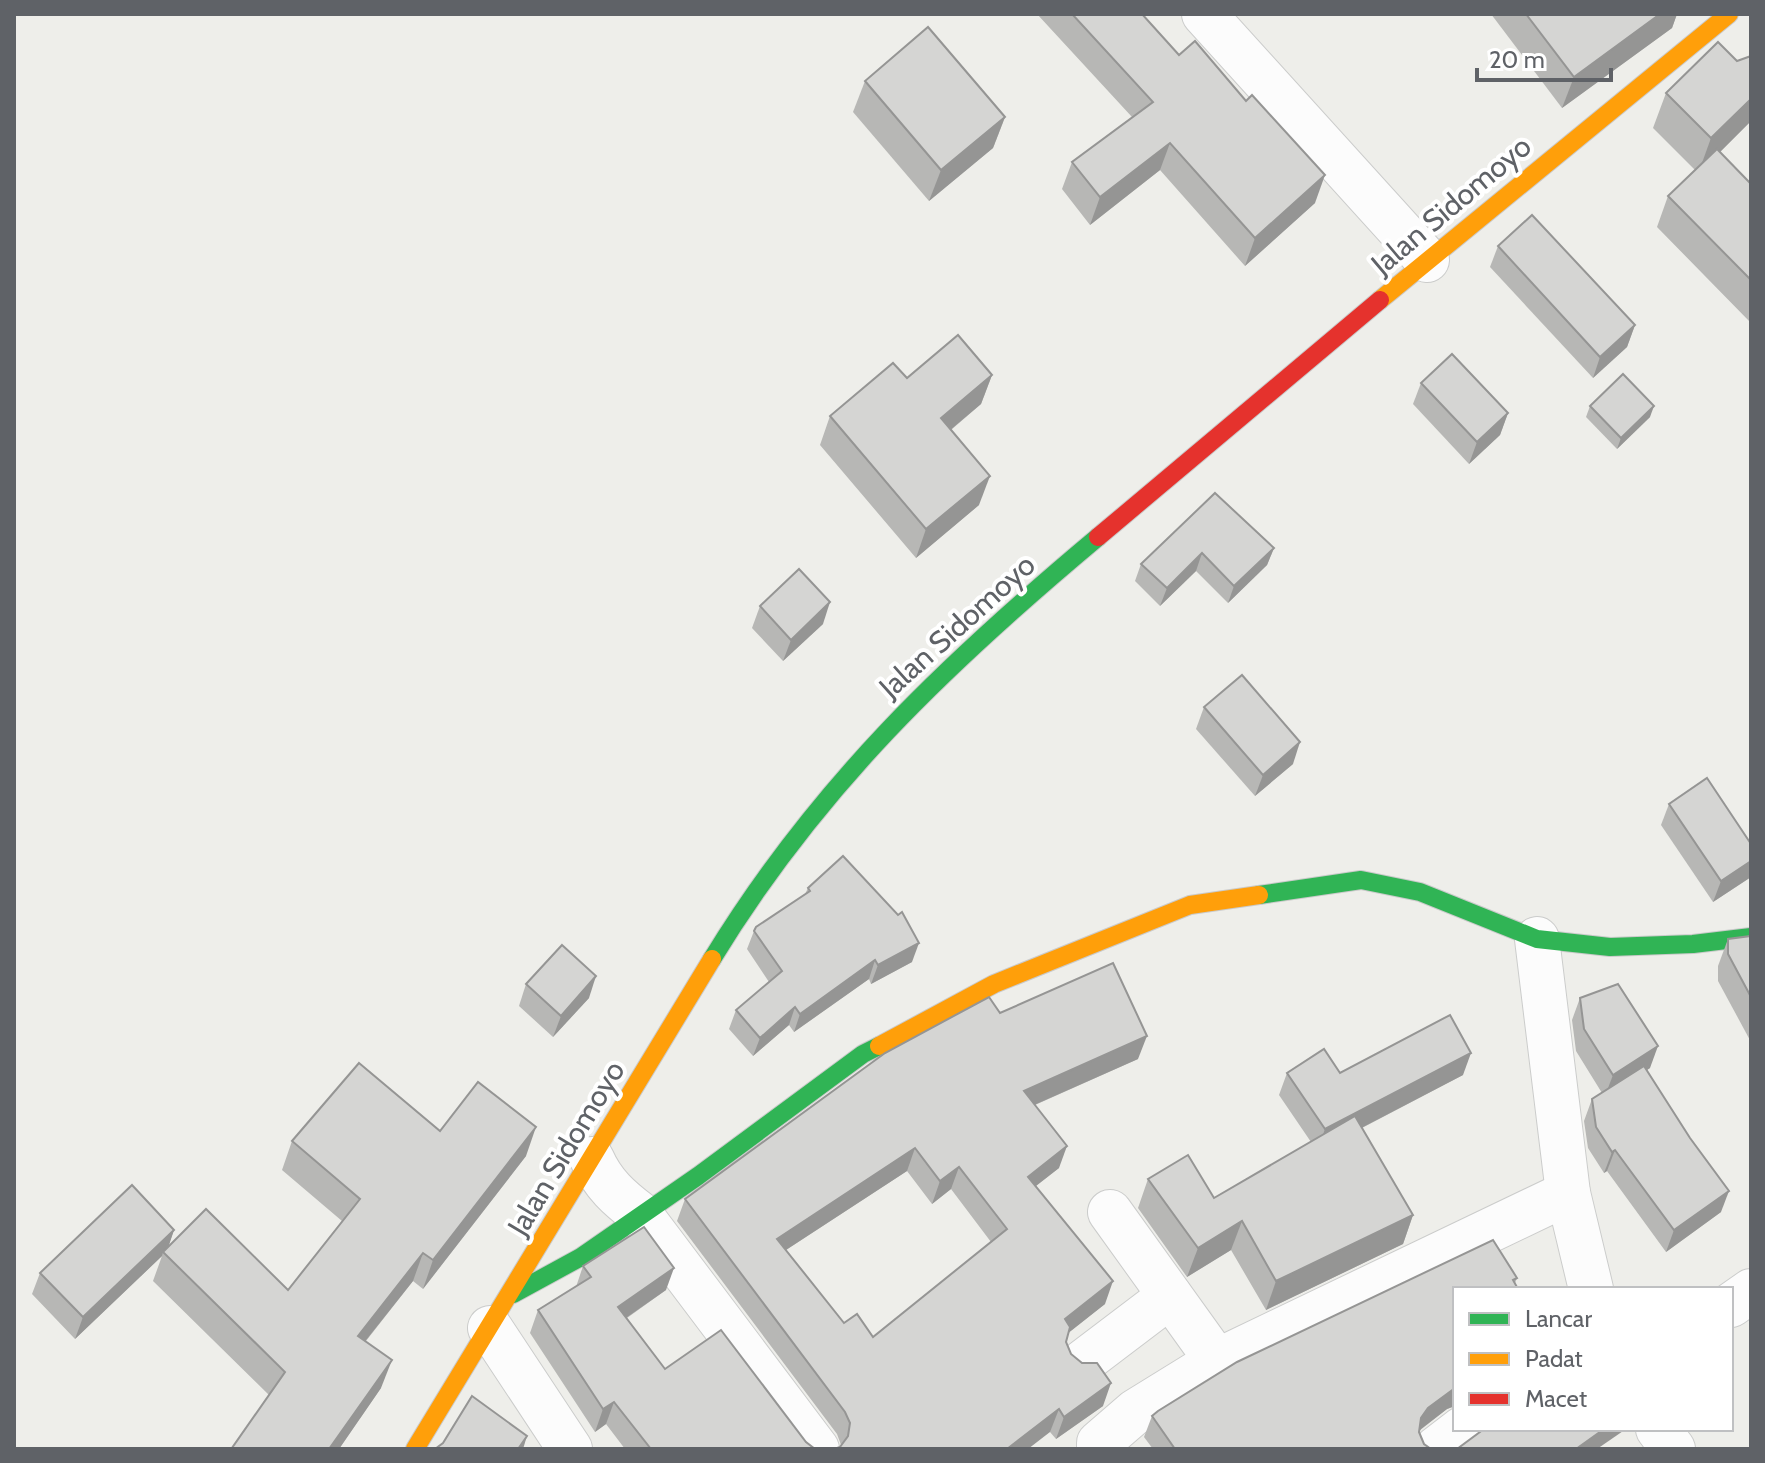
<svg xmlns="http://www.w3.org/2000/svg" width="1765" height="1463" font-family="Cabin,sans-serif">
	<style>
		.lines { fill: none; stroke-linecap: round; stroke-linejoin: round }
		.street-casing { stroke: #cbcccb; stroke-width: 46 }
		.fast-casing { stroke: #cacaca; stroke-width: 20 }
		.slow-casing { stroke: #cacaca; stroke-width: 20 }
		.jam-casing { stroke: #cacaca; stroke-width: 20 }
		.street { stroke: #fcfcfc; stroke-width: 44 }
		.fast { stroke: #30b455; stroke-width: 18 }
		.slow { stroke: #ff9f0a; stroke-width: 18 }
		.jam { stroke: #e5322d; stroke-width: 18 }
		.wall { fill: #b7b7b5; fill-rule: evenodd }
		.shaded-wall { fill: #959594 }
		.building { fill: #d5d5d3; stroke: #959594; stroke-width: 2; fill-rule: evenodd }
		.labels { text-anchor: middle; dominant-baseline: central; stroke-width: 8; stroke-linejoin: round; paint-order: stroke }
		.street-label { font-size: 30px; fill: #5f6267; stroke: #fff }
	</style>
	<rect width="100%" height="100%" fill="#eeeeea"/>
	<g class="lines">
		<defs>
			<g id="street">
				<polyline points="1204,14 1427,260"/>
				<polyline points="1537,939 1568,1193 1591,1289"/>
				<path d="M592,1159c11,25 27,39 48,55l177,235"/>
				<polyline points="1110,1212 1217,1361"/>
				<polyline points="1731,1305 1751,1291"/>
				<polyline points="490,1328 570,1449"/>
				<polyline points="1083,1362 1170,1296"/>
				<polyline points="1658,1429 1673,1449"/>
				<polyline points="1099,1449 1099,1443 1136,1411 1217,1361 1568,1193"/>
				<polyline points="1436,1449 1462,1429"/>
			</g>
			<g id="fast">
				<polyline points="1259,895 1361,880 1420,892 1537,939 1610,947 1693,944 1751,937"/>
				<path d="M712,959c105,-172 233,-294 386,-422"/>
				<polyline points="513,1294 581,1257 698,1176 863,1054 879,1046"/>
			</g>
			<g id="slow">
				<polyline points="1380,300 1729,14"/>
				<polyline points="879,1046 994,984 1190,905 1259,895"/>
				<polyline points="415,1449 712,959"/>
			</g>
			<polyline id="jam" points="1098,537 1380,300"/>
		</defs>
		<use href="#street" class="street-casing"/>
		<use href="#fast" class="fast-casing"/>
		<use href="#slow" class="slow-casing"/>
		<use href="#jam" class="jam-casing"/>
		<use href="#street" class="street"/>
		<use href="#fast" class="fast"/>
		<use href="#slow" class="slow"/>
		<use href="#jam" class="jam"/>
	</g>
	<g class="wall">
		<polygon points="1037,14 1142,14 1315,203 1245,266 1160,170 1090,225 1062,189 1072,162 1132,117"/>
		<polygon points="1491,14 1677,14 1672,28 1562,108"/>
		<polygon points="865,81 1005,117 993,148 929,201 853,112"/>
		<polygon points="1666,93 1751,121 1720,152 1751,184 1751,323 1657,227 1668,196 1695,170 1653,128"/>
		<polygon points="1498,246 1635,325 1627,347 1593,378 1490,267"/>
		<polygon points="992,375 981,404 951,430 979,505 916,558 820,445 830,416 907,378"/>
		<polygon points="1421,383 1508,413 1500,435 1469,464 1413,404"/>
		<polygon points="1590,406 1650,417 1617,449 1586,417"/>
		<polygon points="1215,493 1274,548 1267,565 1228,603 1196,571 1160,606 1135,581 1141,564"/>
		<polygon points="760,606 823,624 783,661 752,628"/>
		<polygon points="1204,707 1293,764 1255,796 1196,729"/>
		<polygon points="1669,804 1751,877 1713,902 1661,825"/>
		<polygon points="808,888 912,962 871,984 869,979 794,1032 789,1025 753,1056 729,1029 736,1010 769,982 747,949 754,931 805,894"/>
		<polygon points="1751,936 1751,1042 1718,981 1718,966 1728,939"/>
		<polygon points="526,984 589,998 553,1037 519,1006"/>
		<polygon points="1580,998 1650,1068 1647,1070 1721,1212 1666,1252 1607,1171 1604,1173 1588,1148 1584,1121 1592,1099 1602,1093 1576,1051 1572,1020"/>
		<path d="M1000,1013l138,46 -103,46 24,63 -23,18 69,118 -36,28 -3,10 5,12 32,52 -47,33 -6,-7 -210,15 1,-2 -4,-11 -160,-213 8,-22zM907,1171l25,33 19,-15 40,53 -118,95 -29,-14 -58,-73z"/>
		<polygon points="1287,1073 1340,1073 1463,1075 1362,1128 1413,1215 1403,1244 1266,1310 1231,1250 1187,1277 1138,1208 1148,1179 1214,1198 1311,1142 1279,1095"/>
		<polygon points="440,1131 526,1156 423,1289 413,1281 366,1341 381,1388 339,1449 232,1449 269,1395 153,1281 162,1256 75,1339 32,1294 40,1273 174,1230 168,1247 288,1290 342,1221 282,1170 292,1141"/>
		<polygon points="1493,1240 1517,1278 1515,1283 1518,1289 1455,1289 1455,1406 1447,1409 1419,1431 1424,1444 1431,1449 1153,1449 1144,1437 1152,1416 1158,1411 1237,1362"/>
		<polygon points="583,1266 666,1290 627,1318 665,1369 806,1442 815,1449 625,1449 606,1424 595,1432 530,1333 538,1310 576,1287"/>
	</g>
	<g class="shaded-wall">
		<polygon points="1660,14 1677,14 1672,28 1562,108 1574,77"/>
		<polygon points="1751,99 1751,121 1698,174 1711,138"/>
		<polygon points="1005,117 993,148 929,201 941,170"/>
		<polygon points="1170,143 1160,170 1090,225 1100,197"/>
		<polygon points="1325,175 1315,203 1245,266 1255,238"/>
		<polygon points="1635,325 1627,347 1593,378 1600,357"/>
		<polygon points="992,375 981,404 930,447 941,418"/>
		<polygon points="1654,406 1650,417 1617,449 1621,438"/>
		<polygon points="1508,413 1500,435 1469,464 1477,442"/>
		<polygon points="990,476 979,505 916,558 926,529"/>
		<polygon points="1274,548 1267,565 1228,603 1234,586"/>
		<polygon points="1202,553 1196,571 1160,606 1167,588"/>
		<polygon points="830,602 823,624 783,661 791,640"/>
		<polygon points="1300,742 1293,764 1255,796 1263,775"/>
		<polygon points="1751,861 1751,877 1713,902 1721,881"/>
		<polygon points="919,943 912,962 871,984 878,965"/>
		<polygon points="875,960 869,979 794,1032 800,1014"/>
		<polygon points="596,976 589,998 553,1037 561,1016"/>
		<polygon points="795,1007 789,1025 753,1056 760,1038"/>
		<polygon points="1147,1036 1138,1059 1016,1113 1024,1091"/>
		<polygon points="1658,1046 1650,1068 1605,1096 1613,1075"/>
		<polygon points="1471,1053 1463,1075 1317,1151 1325,1129"/>
		<polygon points="536,1127 526,1156 423,1289 433,1260"/>
		<polygon points="1067,1146 1059,1168 1019,1199 1028,1177"/>
		<polygon points="915,1148 907,1171 769,1261 777,1239"/>
		<polygon points="1615,1150 1607,1171 1604,1173 1612,1152"/>
		<polygon points="959,1167 951,1189 932,1204 940,1181"/>
		<polygon points="1729,1191 1721,1212 1666,1252 1674,1230"/>
		<polygon points="1413,1215 1403,1244 1266,1310 1276,1281"/>
		<polygon points="1242,1221 1231,1250 1187,1277 1198,1248"/>
		<polygon points="174,1230 167,1251 163,1252 162,1256 75,1339 83,1317"/>
		<polygon points="423,1253 413,1281 347,1364 358,1336"/>
		<polygon points="674,1268 666,1290 610,1329 618,1307"/>
		<polygon points="1113,1281 1105,1304 1057,1342 1065,1319"/>
		<polygon points="392,1360 381,1388 339,1449 329,1449"/>
		<polygon points="1111,1383 1103,1406 1056,1439 1064,1417"/>
		<polygon points="1455,1388 1455,1406 1447,1409 1421,1429 1413,1439 1421,1418 1428,1408"/>
		<polygon points="614,1402 606,1424 595,1432 603,1409"/>
		<polygon points="1059,1409 1050,1432 1028,1449 1007,1449"/>
		<polygon points="1604,1429 1626,1429 1597,1449 1576,1449"/>
		<polygon points="527,1436 523,1449 518,1449"/>
	</g>
	<g class="building">
		<polygon points="1072,14 1142,14 1179,55 1195,41 1246,101 1252,95 1325,175 1255,238 1170,143 1100,197 1072,162 1153,102"/>
		<polygon points="1526,14 1660,14 1574,77"/>
		<polygon points="928,27 1005,117 941,170 865,81"/>
		<polygon points="1718,42 1737,61 1751,56 1751,99 1711,138 1666,93"/>
		<polygon points="1717,149 1751,184 1751,280 1668,196"/>
		<polygon points="1532,215 1635,325 1600,357 1498,246"/>
		<polygon points="958,335 992,375 941,418 990,476 926,529 830,416 893,363 907,378"/>
		<polygon points="1452,354 1508,413 1477,442 1421,383"/>
		<polygon points="1623,374 1654,406 1621,438 1590,406"/>
		<polygon points="1215,493 1274,548 1234,586 1202,553 1167,588 1141,564"/>
		<polygon points="799,569 830,602 791,640 760,606"/>
		<polygon points="1242,675 1300,742 1263,775 1204,707"/>
		<polygon points="1707,778 1751,844 1751,861 1721,881 1669,804"/>
		<polygon points="843,856 898,915 902,912 919,943 878,965 875,960 800,1014 795,1007 760,1038 736,1010 782,971 754,931 756,927 810,891 808,888"/>
		<polygon points="1751,936 1751,997 1728,954 1728,939"/>
		<polygon points="562,945 596,976 561,1016 526,984"/>
		<path d="M1113,963l34,73 -123,55 43,55 -39,31 85,104 -48,38 5,8 -4,15 5,12 11,9h15l14,20 -47,34 -5,-8 -52,40h-173l6,-2 8,-11 2,-13 -5,-11 -160,-213 200,-146 104,-56 11,16zM915,1148l25,33 19,-14 48,62 -134,108 -16,-23 -13,9 -67,-84z"/>
		<polygon points="1618,984 1658,1046 1613,1075 1584,1029 1580,998"/>
		<polygon points="1450,1015 1471,1053 1325,1129 1287,1073 1324,1049 1340,1073"/>
		<polygon points="359,1063 440,1131 478,1082 536,1127 433,1260 423,1253 358,1336 392,1360 329,1449 233,1449 232,1448 285,1372 163,1252 206,1209 288,1290 360,1199 292,1141"/>
		<polygon points="1644,1066 1690,1138 1729,1191 1674,1230 1615,1150 1612,1152 1596,1127 1592,1099"/>
		<polygon points="1355,1116 1413,1215 1276,1281 1242,1221 1198,1248 1148,1179 1188,1155 1214,1198"/>
		<polygon points="132,1185 174,1230 83,1317 40,1273"/>
		<polygon points="644,1227 674,1268 618,1307 665,1369 721,1330 806,1442 815,1449 651,1449 614,1402 603,1409 538,1310 591,1277 583,1266"/>
		<polygon points="1493,1240 1517,1278 1513,1280 1518,1289 1455,1289 1455,1388 1428,1408 1421,1418 1419,1432 1424,1444 1431,1449 1175,1449 1152,1416 1158,1411 1237,1362"/>
		<polygon points="472,1396 527,1436 518,1449 435,1449 443,1443"/>
		<polygon points="1484,1429 1604,1429 1576,1449 1457,1449"/>
	</g>
	<g class="labels">
		<g class="street-label">
			<text transform="translate(1451 205) rotate(-40)">Jalan Sidomoyo</text>
			<text transform="translate(957 626) rotate(-42)">Jalan Sidomoyo</text>
			<text transform="translate(566 1148) rotate(-59)">Jalan Sidomoyo</text>
		</g>
	</g>
	<rect width="1765" height="1463" fill="none" stroke="#5f6267" stroke-width="32"/>
	<rect x="1453" y="1287" width="280" height="144" fill="#ffffff" stroke="#bfc0c2" stroke-width="2"/>
	<rect x="1469" y="1313" width="40" height="12" fill="#30b455" stroke="#bfc0c2" stroke-width="2"/>
	<text x="1525" y="1327" font-size="24" fill="#5f6267">Lancar</text>
	<rect x="1469" y="1353" width="40" height="12" fill="#ff9f0a" stroke="#bfc0c2" stroke-width="2"/>
	<text x="1525" y="1367" font-size="24" fill="#5f6267">Padat</text>
	<rect x="1469" y="1393" width="40" height="12" fill="#e5322d" stroke="#bfc0c2" stroke-width="2"/>
	<text x="1525" y="1407" font-size="24" fill="#5f6267">Macet</text>
	<path d="M1477 68v12h134v-12" fill="none" stroke="#5f6267" stroke-width="4"/>
	<text x="1489" y="68" font-size="24" fill="#5f6267" stroke="#ffffff" stroke-width="6" paint-order="stroke">20 m</text>
</svg>
